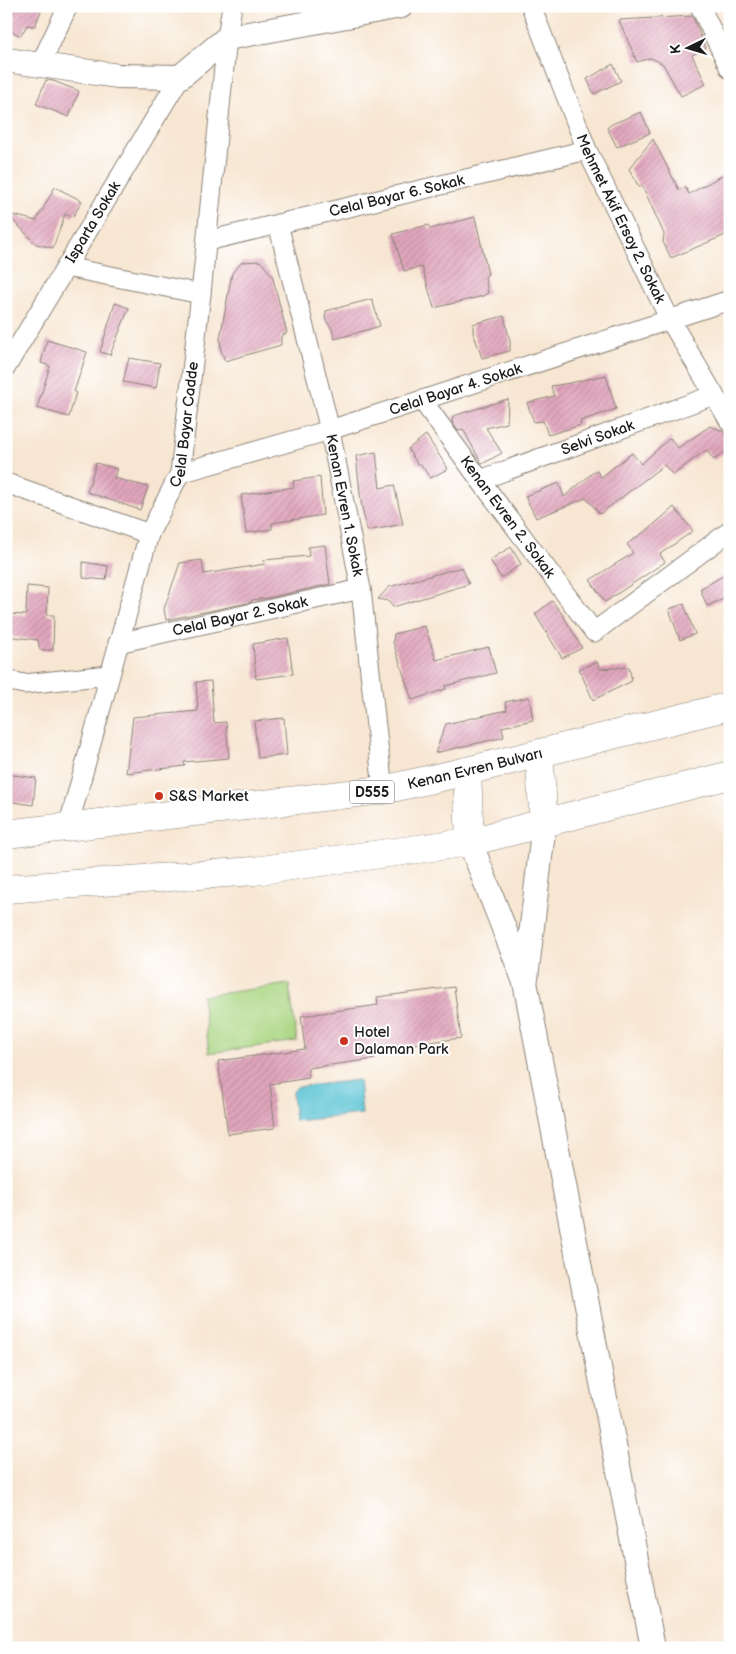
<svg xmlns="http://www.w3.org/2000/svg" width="736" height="1654" font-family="'Balsamiq Sans',sans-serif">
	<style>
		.garden { fill: #aad682; stroke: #63794f }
		.water { fill: #58c2d4; stroke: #3a6f78 }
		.building { fill: url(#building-hatch) }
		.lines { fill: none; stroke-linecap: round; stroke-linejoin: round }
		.minor-casing { stroke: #8a8177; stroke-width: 21 }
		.tertiary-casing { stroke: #8a8177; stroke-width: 26 }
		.primary-casing { stroke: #8a8177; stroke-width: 29 }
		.minor { stroke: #fff; stroke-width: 19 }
		.tertiary { stroke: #fff; stroke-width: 24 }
		.primary { stroke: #fff; stroke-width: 28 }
		.poi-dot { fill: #c8321e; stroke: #fff; stroke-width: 2 }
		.labels { text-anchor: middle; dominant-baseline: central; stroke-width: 4; stroke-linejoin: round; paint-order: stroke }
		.shield { fill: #fff; stroke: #606060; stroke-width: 1 }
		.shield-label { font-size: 14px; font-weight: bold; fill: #1c1c1c }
		.street-label { font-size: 15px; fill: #1c1c1c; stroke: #fff }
		.poi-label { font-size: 15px; fill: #1c1c1c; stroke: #fff; text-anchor: start }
	</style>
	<defs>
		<pattern id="building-hatch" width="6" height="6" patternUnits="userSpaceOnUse" patternTransform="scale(1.25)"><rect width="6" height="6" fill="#e0a5bc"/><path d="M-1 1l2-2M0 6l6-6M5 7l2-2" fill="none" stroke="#c08da1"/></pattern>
	</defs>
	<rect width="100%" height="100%" fill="#fff"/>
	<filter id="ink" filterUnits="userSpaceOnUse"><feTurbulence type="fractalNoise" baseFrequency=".02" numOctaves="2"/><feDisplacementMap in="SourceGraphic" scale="10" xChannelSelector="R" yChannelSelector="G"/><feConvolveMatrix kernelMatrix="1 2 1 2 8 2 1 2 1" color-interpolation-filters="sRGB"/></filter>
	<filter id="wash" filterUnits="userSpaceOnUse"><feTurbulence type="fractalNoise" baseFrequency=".0096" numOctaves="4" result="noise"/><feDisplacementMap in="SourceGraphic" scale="20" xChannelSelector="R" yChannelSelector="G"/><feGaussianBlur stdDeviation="1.12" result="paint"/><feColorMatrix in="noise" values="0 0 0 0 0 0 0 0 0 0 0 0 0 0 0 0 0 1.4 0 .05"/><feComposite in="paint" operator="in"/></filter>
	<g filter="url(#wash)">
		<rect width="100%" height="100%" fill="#f7e6d2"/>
		<polygon class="garden" points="289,984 297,1041 209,1053 202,996"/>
		<polygon class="water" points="359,1080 362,1114 295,1121 292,1093 297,1087"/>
		<g id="blocks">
			<g class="building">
				<polygon points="16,6 43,6 35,26 27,25 21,36 10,31 6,26"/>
				<polygon points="692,16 706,48 692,55 706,84 681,96 663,64 651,58 637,62 619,20"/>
				<polygon points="613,64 621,81 594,94 587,79"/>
				<polygon points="46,80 53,81 79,91 69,117 36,104"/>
				<polygon points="641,112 650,133 617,147 607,128 612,124"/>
				<polygon points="653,139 679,190 685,187 689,194 730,171 730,233 671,258 663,242 664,234 642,185 639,187 629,169"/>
				<polygon points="55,187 82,201 73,217 65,214 53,248 36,244 6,213 36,221"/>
				<polygon points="475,217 488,274 485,277 488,293 483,296 434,308 422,267 404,271 393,234 428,225 430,229"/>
				<polygon points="260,261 272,275 287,333 281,336 281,345 225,361 221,350 220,338 232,273 242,262"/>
				<polygon points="372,299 380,326 335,339 332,329 325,319 326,311"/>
				<polygon points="115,303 129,308 110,355 100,352"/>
				<polygon points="504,316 510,341 510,351 482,358 473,332 473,324"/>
				<polygon points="47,340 87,352 74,392 76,392 69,417 37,408 50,366 41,363"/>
				<polygon points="129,358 160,363 156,388 123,382"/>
				<polygon points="606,375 616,409 580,421 581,425 548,435 543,421 534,422 527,403 554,396 551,386 570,383"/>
				<polygon points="508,399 507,423 486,428 502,453 482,464 463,429 458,431 452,422 453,416"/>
				<polygon points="710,426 723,431 730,440 730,449 714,460 706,450 673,475 664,465 600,514 586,498 536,518 525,496 559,483 564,497 596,470 601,477 632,453 641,464 670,438 678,448"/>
				<polygon points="426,435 448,469 430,478 420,463 418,465 408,449"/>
				<polygon points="376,452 380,488 394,485 403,524 367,531 361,502 356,456"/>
				<polygon points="96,463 117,469 114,478 148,487 140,510 87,492"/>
				<polygon points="320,477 323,515 272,523 272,529 246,533 241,495 294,487 293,481"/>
				<polygon points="674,507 693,531 660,554 665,562 605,602 590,580 633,553 627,544 650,528"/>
				<polygon points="325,545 330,584 267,598 252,600 252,602 166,620 164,609 180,563 202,560 204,574 265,564 264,560 309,556 308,547"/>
				<polygon points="511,547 521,564 501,578 490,560"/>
				<polygon points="83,562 108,566 106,580 83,578"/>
				<polygon points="462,567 469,584 393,607 388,601 378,599 389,587"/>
				<polygon points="730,572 730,596 707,606 700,589"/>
				<polygon points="27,586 48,588 47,615 54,615 53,650 40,650 38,640 6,636 6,614 26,615"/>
				<polygon points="552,601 563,615 582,648 562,658 535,614"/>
				<polygon points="684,604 695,634 680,640 669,609"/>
				<polygon points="425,626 436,660 489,647 496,673 445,686 446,689 412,700 393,642 394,634"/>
				<polygon points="288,638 293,674 256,679 253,644"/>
				<polygon points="597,662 600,669 629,667 632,681 593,700 579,669"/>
				<polygon points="211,681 214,723 226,722 229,758 184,762 185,766 126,773 133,717 198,711 196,682"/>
				<polygon points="529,697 533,720 502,727 504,737 435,753 446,724 507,710 505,702"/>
				<polygon points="284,718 287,755 258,758 254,721"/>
				<polygon points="6,774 36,778 33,805 6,801"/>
				<polygon points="454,987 461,1038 374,1049 375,1059 308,1068 309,1078 270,1084 275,1128 228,1134 218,1061 305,1049 301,1016 378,1005 377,997"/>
			</g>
		</g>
	</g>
	<g filter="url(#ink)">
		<use href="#blocks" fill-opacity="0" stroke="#8a8177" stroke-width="1"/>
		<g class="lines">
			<defs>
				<g id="minor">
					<path id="s1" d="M531,6l56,144 83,170 60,102"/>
					<polyline points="700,6 730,69"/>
					<polyline points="40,65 68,6"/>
					<path id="s2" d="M278,224l52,206 31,159 22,201"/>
					<path id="s3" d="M207,241l380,-91"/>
					<polyline points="66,267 201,294"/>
					<path id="s4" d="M6,367l174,-290"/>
					<path id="s5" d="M422,400l58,80 114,152 136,-101"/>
					<path id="s6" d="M180,473l150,-43 400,-130"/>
					<path id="s7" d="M480,480l234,-85"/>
					<polyline points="6,483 149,534"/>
					<path id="s8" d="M118,643l243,-54"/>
					<polyline points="6,680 24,684 109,675"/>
					<path id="s9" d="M68,827l81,-293 31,-61 21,-179 26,-256 5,-32"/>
				</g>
				<g id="tertiary">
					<polyline points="6,60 118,76 180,77 227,38 401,6"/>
					<polyline points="470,842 525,982 653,1648"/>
					<polyline points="526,978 544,823"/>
				</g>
				<g id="primary">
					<polyline points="539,754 544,823"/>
					<polyline points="467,771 470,842"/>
					<path id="s10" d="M6,834l377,-44 84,-19 263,-65"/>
					<polyline points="6,889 254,871 470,842 730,775"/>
				</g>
			</defs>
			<use href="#minor" class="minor-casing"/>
			<use href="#tertiary" class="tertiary-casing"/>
			<use href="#primary" class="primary-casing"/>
			<use href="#minor" class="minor"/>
			<use href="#tertiary" class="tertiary"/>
			<use href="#primary" class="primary"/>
		</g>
	</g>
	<g class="poi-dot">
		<circle cx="159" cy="796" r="5"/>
		<circle cx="344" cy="1041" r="5"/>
	</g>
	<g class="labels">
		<rect class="shield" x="349.5" y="780.5" width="45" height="23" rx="4"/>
		<g class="shield-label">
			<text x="372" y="792">D555</text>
		</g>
		<g class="street-label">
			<text stroke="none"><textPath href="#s3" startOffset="195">Celal Bayar 6. Sokak</textPath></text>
			<text stroke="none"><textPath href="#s1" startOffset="231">Mehmet Akif Ersoy 2. Sokak</textPath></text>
			<text stroke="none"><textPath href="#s4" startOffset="169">Isparta Sokak</textPath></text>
			<text stroke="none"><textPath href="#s6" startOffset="288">Celal Bayar 4. Sokak</textPath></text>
			<text stroke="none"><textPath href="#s9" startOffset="421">Celal Bayar Cadde</textPath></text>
			<text stroke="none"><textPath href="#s7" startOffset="125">Selvi Sokak</textPath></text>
			<text stroke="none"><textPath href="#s2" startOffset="289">Kenan Evren 1. Sokak</textPath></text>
			<text stroke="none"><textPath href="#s5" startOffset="145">Kenan Evren 2. Sokak</textPath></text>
			<text stroke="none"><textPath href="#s8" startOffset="125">Celal Bayar 2. Sokak</textPath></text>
			<text stroke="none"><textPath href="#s10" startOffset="474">Kenan Evren Bulvarı</textPath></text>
		</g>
		<g class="poi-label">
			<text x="169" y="796">S&amp;S Market</text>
			<text x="354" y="1032">Hotel<tspan x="354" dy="17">Dalaman Park</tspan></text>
		</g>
	</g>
	<rect width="736" height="1654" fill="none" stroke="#fff" stroke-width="25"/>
	<g transform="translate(688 48) rotate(265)" stroke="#ffffff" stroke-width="4" paint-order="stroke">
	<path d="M0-4L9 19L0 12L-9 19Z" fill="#1c1c1c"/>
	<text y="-8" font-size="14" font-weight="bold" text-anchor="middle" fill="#1c1c1c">K</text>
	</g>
</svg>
